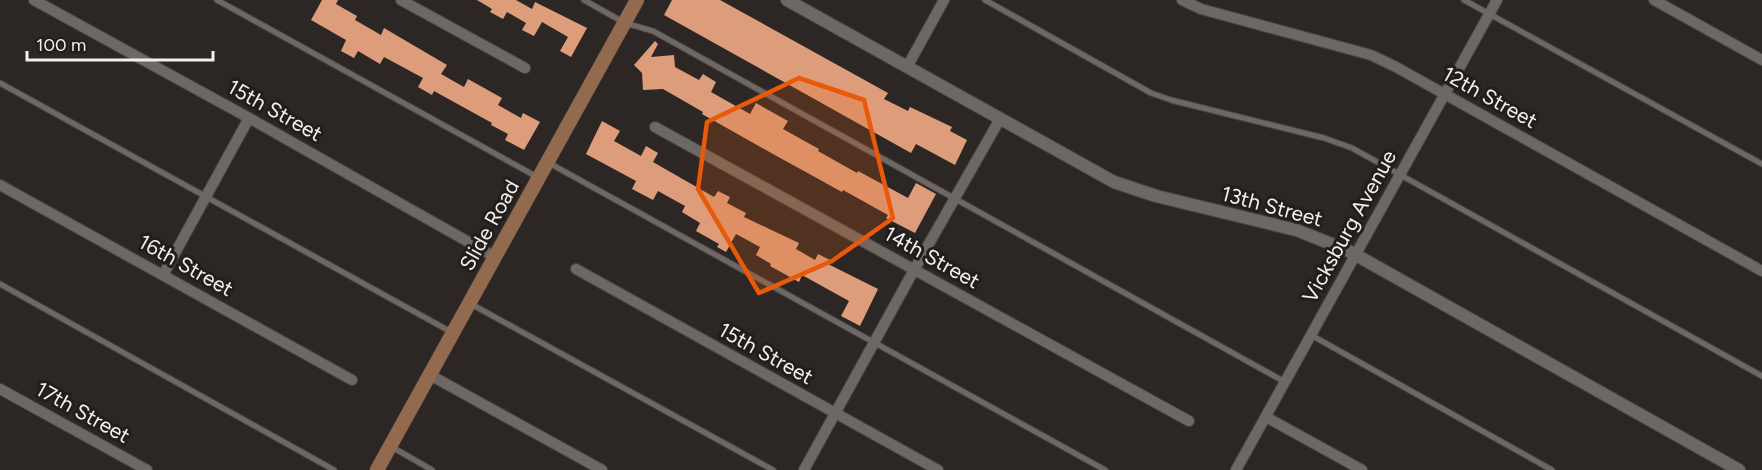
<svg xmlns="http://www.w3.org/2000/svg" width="1762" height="470" font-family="Figtree,sans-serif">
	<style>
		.building { fill: #dd9d7b }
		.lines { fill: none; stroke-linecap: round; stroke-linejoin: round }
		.service-casing { stroke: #4b4644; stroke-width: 7 }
		.minor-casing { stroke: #4b4644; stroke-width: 12 }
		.tertiary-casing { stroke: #4b4644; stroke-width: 14 }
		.secondary-casing { stroke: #4b4644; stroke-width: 15 }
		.service { stroke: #6e6865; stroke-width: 5 }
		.minor { stroke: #6e6865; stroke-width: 10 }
		.tertiary { stroke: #6e6865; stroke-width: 12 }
		.secondary { stroke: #946a4e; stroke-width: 14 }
		.marked { fill: #e8590c; fill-opacity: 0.2; stroke: #e8590c; stroke-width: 4.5; stroke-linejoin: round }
		.labels { text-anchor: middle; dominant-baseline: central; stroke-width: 6; stroke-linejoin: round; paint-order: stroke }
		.street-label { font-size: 21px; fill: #f4f0ef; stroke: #231e1b }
	</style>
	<rect width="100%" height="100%" fill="#2c2725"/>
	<g class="building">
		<polygon points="322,0 338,0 336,4 357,16 355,20 381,35 384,28 447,65 441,74 464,87 468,79 502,98 498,105 521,118 523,113 540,122 524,150 505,140 508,134 491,125 492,123 434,91 432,95 418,87 423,78 384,57 380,64 358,51 354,58 341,51 346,40 311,20"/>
		<polygon points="477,0 516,0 532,9 535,2 587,28 571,57 560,51 568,37 542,22 534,36 522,30 526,23 507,12 503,19 490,12 492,9"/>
		<polygon points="672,0 720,0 888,93 884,99 908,111 910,107 952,127 950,131 967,140 955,165 916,144 911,153 664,15"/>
		<polygon points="655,41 658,44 651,57 674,55 675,67 699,80 703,74 716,82 711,92 750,114 756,103 788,121 783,129 819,149 818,151 857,173 858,171 908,198 916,183 936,194 915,233 886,218 888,215 843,190 842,192 773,154 702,114 703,112 663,89 643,90 642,73 634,65"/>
		<polygon points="602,121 620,131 614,141 641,156 646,146 658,153 653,162 714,197 718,191 730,197 727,203 746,213 744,217 799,243 796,249 815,260 818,254 830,260 828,264 878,289 860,326 841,316 849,301 802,275 799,282 770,266 771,264 756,255 760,247 736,234 726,252 717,247 719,244 696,231 700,223 682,212 685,206 658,191 653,200 632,189 636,181 586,154"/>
	</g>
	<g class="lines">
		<defs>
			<g id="service">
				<polyline points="217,0 539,178"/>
				<polyline points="584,0 625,23 653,31 1285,382"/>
				<polyline points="985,0 1151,93 1171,100 1324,138 1352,148 1762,376"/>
				<polyline points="1464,0 1762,164"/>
				<polyline points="0,83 453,333"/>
				<polyline points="549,163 1105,470"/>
				<polyline points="0,284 334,470"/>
				<polyline points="471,304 773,470"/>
				<polyline points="1311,335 1552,470"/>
				<polyline points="392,447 432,470"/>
			</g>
			<g id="minor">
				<polyline points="34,0 249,118 495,257"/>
				<polyline points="401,0 525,68"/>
				<polyline points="1182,0 1201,9 1371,55 1396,67 1762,271"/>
				<polyline points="1654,0 1762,60"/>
				<polyline points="907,67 944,0"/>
				<polyline points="655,127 1189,421"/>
				<polyline points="0,185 352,380"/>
				<polyline points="576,269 938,470"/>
				<polyline points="163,275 249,118"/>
				<polyline points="430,375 602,470"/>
				<polyline points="0,389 147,470"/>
				<polyline points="1266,417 1362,470"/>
				<polyline points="804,470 914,270 1000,119"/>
				<polyline points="1236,470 1497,0"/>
			</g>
			<polyline id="tertiary" points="787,0 1114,182 1156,196 1296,230 1347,250 1739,470"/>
			<polyline id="secondary" points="377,470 637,0"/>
		</defs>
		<use href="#service" class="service-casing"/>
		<use href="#minor" class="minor-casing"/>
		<use href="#tertiary" class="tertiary-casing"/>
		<use href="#secondary" class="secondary-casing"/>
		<use href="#service" class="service"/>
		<use href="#minor" class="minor"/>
		<use href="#tertiary" class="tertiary"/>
		<use href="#secondary" class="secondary"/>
	</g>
	<path class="marked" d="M799,78l65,22 29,118 -61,43 -73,32 -61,-104 9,-67z"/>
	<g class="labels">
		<g class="street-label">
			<text transform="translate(1490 97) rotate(29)">12th Street</text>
			<text transform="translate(275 110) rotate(29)">15th Street</text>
			<text transform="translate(1272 206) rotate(15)">13th Street</text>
			<text transform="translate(489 225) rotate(-61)">Slide Road</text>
			<text transform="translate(1349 226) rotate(-61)">Vicksburg Avenue</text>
			<text transform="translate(932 257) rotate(29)">14th Street</text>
			<text transform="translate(186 265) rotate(29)">16th Street</text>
			<text transform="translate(766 353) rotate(29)">15th Street</text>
			<text transform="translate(83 412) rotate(29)">17th Street</text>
		</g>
	</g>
	<path d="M27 51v9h186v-9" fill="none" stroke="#f4f0ef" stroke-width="3"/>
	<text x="36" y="51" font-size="18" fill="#f4f0ef" stroke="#231e1b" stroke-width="4.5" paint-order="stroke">100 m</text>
</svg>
